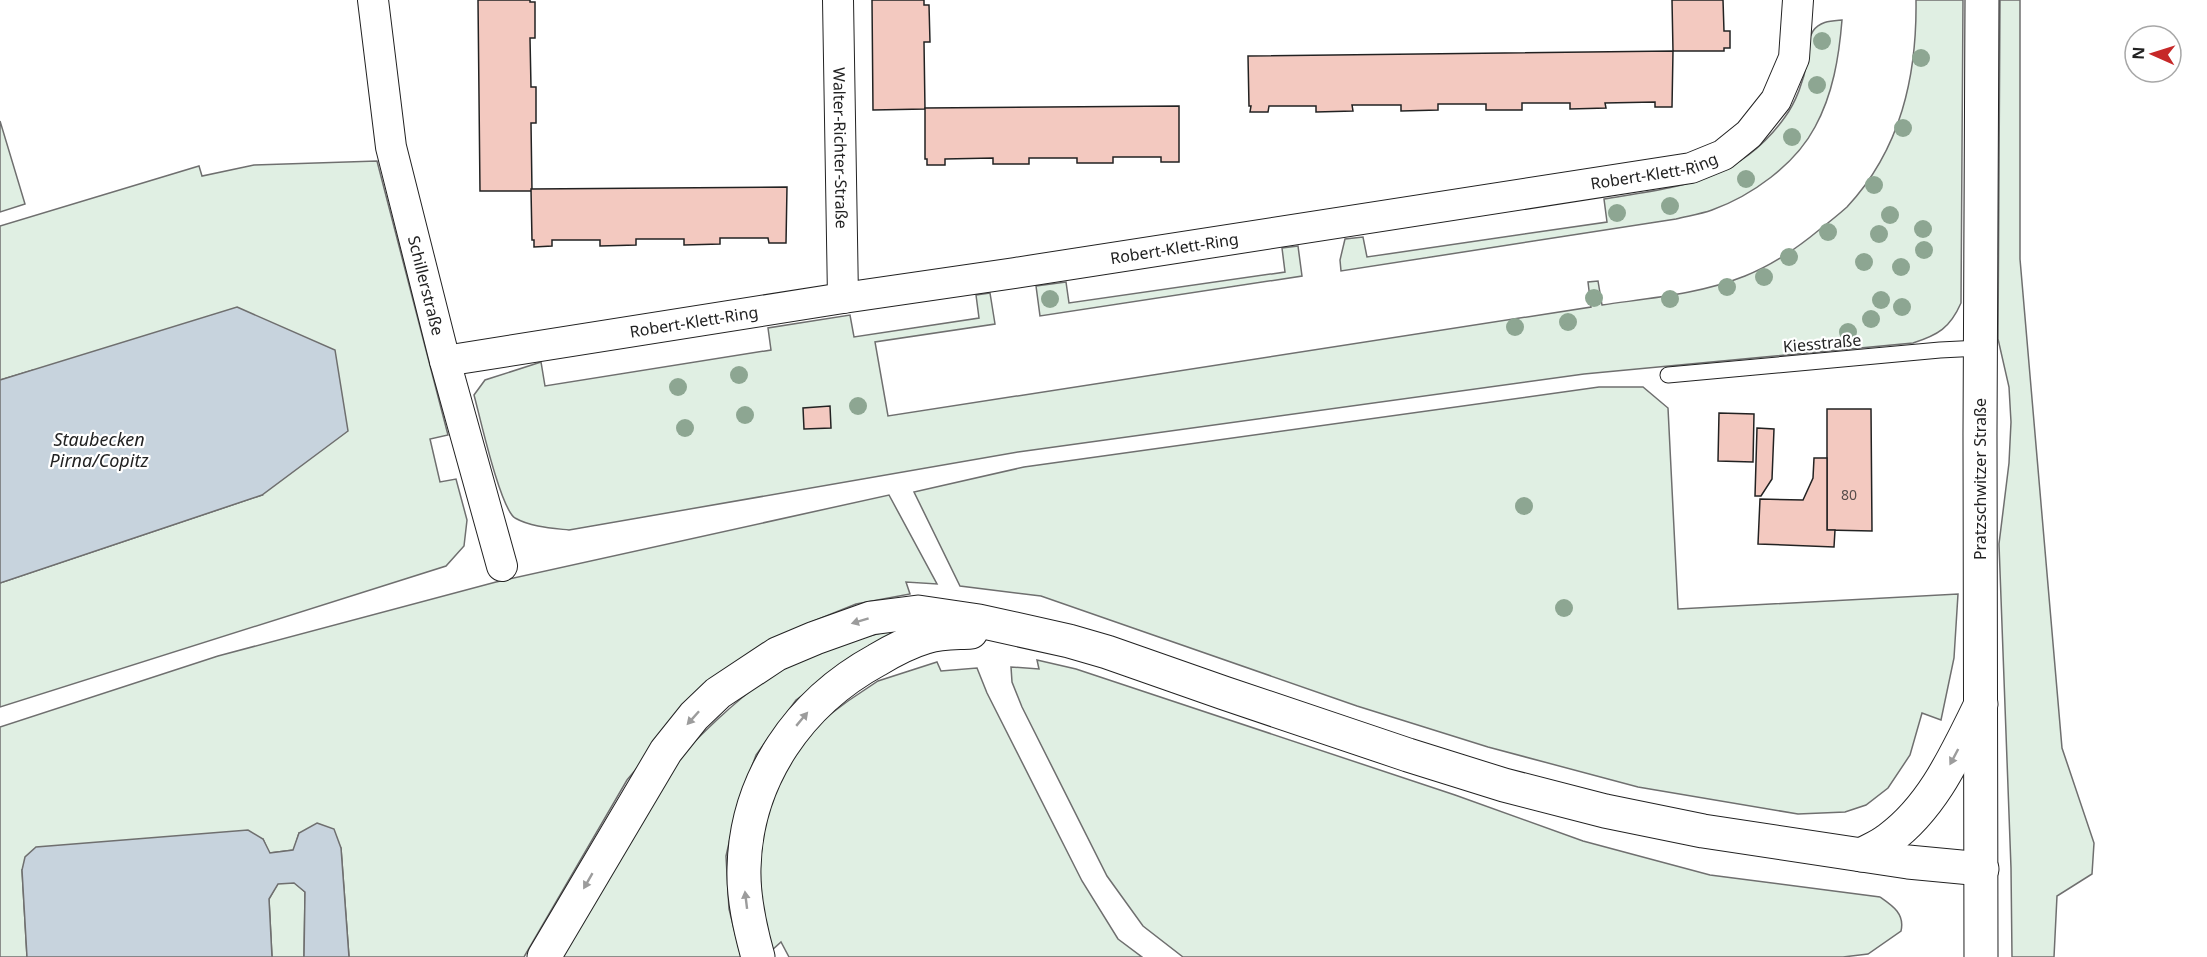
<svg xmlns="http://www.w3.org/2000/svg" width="2207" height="957" font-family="'Noto Sans',sans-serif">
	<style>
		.green { fill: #e0efe3; stroke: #6f6f6f; stroke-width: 1.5 }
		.water { fill: #c7d3dd; stroke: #6f6f6f; stroke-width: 1.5 }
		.building { fill: #f3c9c0; stroke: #222; stroke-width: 1.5 }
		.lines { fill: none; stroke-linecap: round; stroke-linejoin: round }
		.service-casing { stroke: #222; stroke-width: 17 }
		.minor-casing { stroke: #222; stroke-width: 32 }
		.tertiary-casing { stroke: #222; stroke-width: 35 }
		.trunk-casing { stroke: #222; stroke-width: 35 }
		.service { stroke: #fff; stroke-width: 15 }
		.minor { stroke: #fff; stroke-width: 30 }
		.tertiary { stroke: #fff; stroke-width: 33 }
		.trunk { stroke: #fff; stroke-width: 33 }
		.tree { fill: #8da692 }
		.oneway { fill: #9c9c9c }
		.labels { text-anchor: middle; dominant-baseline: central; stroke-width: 4.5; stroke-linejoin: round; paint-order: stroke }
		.number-label { font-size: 14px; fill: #564c4a }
		.street-label { font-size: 16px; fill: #222; stroke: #fff }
		.water-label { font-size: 18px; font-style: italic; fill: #222; stroke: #fff }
	</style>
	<rect width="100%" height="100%" fill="#fff"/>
	<g class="green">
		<path d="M1916,0h47l-2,303c-11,25 -23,32 -48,40l-329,31 -566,78 -449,78c-19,-2 -38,-3 -54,-12 -15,-10 -35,-101 -41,-123l11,-15 56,-18 4,24 226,-36 -3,-22 82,-13 4,22 125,-19 -3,-23 14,-2 5,31 -120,18 13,74 703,-109 -3,-25 10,-1 4,24c48,-7 98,-11 143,-29 28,-11 51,-27 74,-46 9,-7 19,-15 28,-23 54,-58 70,-131 69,-207z"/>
		<polygon points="2000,0 2020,0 2020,259 2062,748 2094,843 2092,874 2057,896 2054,957 2012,957 2011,868 1999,544 2009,463 2011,422 2009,387 1998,339"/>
		<path d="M1842,20c-3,37 -9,74 -27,107 -20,38 -64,69 -103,83 -11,4 -24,6 -36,9l-335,52 -1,-11 5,-21 18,-2 4,20 240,-35 -3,-23c73,-12 134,-16 181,-82 11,-15 19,-37 22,-55 1,-11 0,-22 6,-31 7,-10 18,-10 29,-11z"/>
		<polygon points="0,121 25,204 0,212"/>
		<polygon points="377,161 448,435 430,439 440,482 456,479 467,520 464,546 446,566 0,707 0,583 262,495 33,370 0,380 0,226 199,166 202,176 254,165"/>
		<polygon points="1298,246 1302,276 1040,316 1036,286 1066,282 1069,303 1285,272 1282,248"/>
		<polygon points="1599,387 1643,387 1668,408 1678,609 1958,594 1954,658 1941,720 1922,713 1910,755 1888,788 1866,805 1845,812 1798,814 1638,787 1488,747 1357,706 1041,596 960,586 914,492 1024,467"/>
		<polygon points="889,495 937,584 906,582 910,594 856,604 799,627 680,717 627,780 524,957 349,957 341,848 299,833 294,850 269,853 263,839 22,870 27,957 0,957 0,727 218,656 496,582"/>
		<path d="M889,631l4,9 -66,38 -31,22 -40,55 -19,53 -11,48 3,53 12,48h-179l119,-202c25,-25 51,-51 80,-72 35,-25 86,-42 128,-52z"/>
		<path d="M1037,660l39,9 379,126 128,46 127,34 170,22c13,9 25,17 21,34l-33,23 -25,3h-660l-40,-31 -36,-50 -85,-169 -10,-25 -1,-15 28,2z"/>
		<polygon points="937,662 941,671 977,668 987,693 1082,881 1118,939 1142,957 789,957 781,942 771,951 761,903 760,858 766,817 784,770 816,725 848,701 878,681"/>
		<polygon points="278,883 295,883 305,892 304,957 272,957 269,899"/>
	</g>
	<g class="water">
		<polygon points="237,307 335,350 348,431 262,495 0,583 0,380"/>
		<polygon points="317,823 334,829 341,848 349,957 304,957 305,892 294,883 278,884 269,899 272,957 27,957 22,870 25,857 36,847 248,830 263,839 270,853 293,850 299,833"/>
	</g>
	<g class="building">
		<polygon points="478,0 530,0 530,2 535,2 535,38 530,38 531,87 536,87 536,123 531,123 532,191 480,191"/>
		<polygon points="872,0 924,0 924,5 929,5 930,42 924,42 925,109 873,110"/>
		<polygon points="1672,0 1723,0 1724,31 1730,31 1730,48 1724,48 1724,51 1673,51"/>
		<polygon points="1673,51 1672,107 1655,107 1655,102 1605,103 1606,108 1570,109 1570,103 1522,103 1522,110 1486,110 1486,104 1438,104 1438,110 1401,111 1401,105 1352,105 1353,111 1316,112 1316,106 1269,106 1268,112 1250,112 1251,106 1249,106 1248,56"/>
		<polygon points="1179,106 1179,162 1161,162 1161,157 1113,157 1113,163 1077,163 1077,158 1029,158 1029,164 993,164 993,158 945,159 945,165 927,165 927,159 925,159 925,108"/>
		<polygon points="787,187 786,243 769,243 768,238 720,238 720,244 684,245 684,239 636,239 636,245 600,246 600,240 552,240 552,246 534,247 534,240 532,240 531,189"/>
		<polygon points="830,406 831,428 804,429 803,408"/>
		<polygon points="1827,409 1871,409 1872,531 1827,530"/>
		<polygon points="1719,413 1754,414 1753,462 1718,461"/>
		<polygon points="1757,428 1774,429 1772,479 1761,496 1755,496"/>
		<polygon points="1814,458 1827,458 1827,530 1835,530 1834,547 1758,544 1760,499 1803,500 1813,478"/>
	</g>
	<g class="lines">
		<defs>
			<polyline id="service" points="1668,375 1940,350 1980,348"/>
			<g id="minor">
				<path id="s1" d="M373,0l18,147 54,214 57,205"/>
				<path id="s2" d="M838,0l5,298"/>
				<path id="s3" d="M445,361l398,-63 172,-25 676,-105 32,-13 26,-21 27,-34 18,-42 4,-58"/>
			</g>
			<polyline id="tertiary" points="1981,957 1980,435 1982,0"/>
			<g id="trunk">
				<path d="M1861,855c9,-5 20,-9 28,-16 45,-33 68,-87 92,-135"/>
				<polyline points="544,957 666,751 694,716 718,693 777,654 815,638 871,618 918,612 979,621 1069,641 1107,652 1224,693 1408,755 1504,785 1605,811 1703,831 1908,862 1982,869"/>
				<path d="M758,957c-8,-29 -15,-59 -14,-89 2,-90 56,-166 133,-208 15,-9 32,-18 49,-23 14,-5 31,-4 45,-5"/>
			</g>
		</defs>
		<use href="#service" class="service-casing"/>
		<use href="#minor" class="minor-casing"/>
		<use href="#tertiary" class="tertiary-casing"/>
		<use href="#trunk" class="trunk-casing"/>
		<use href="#service" class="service"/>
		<use href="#minor" class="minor"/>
		<use href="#tertiary" class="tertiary"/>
		<use href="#trunk" class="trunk"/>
	</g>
	<g class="tree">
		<circle cx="1822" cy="41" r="9"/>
		<circle cx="1921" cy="58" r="9"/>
		<circle cx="1817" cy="85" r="9"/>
		<circle cx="1903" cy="128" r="9"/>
		<circle cx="1792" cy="137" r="9"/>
		<circle cx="1746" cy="179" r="9"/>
		<circle cx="1874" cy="185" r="9"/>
		<circle cx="1670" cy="206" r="9"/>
		<circle cx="1617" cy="213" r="9"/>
		<circle cx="1890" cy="215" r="9"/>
		<circle cx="1923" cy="229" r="9"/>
		<circle cx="1828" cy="232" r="9"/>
		<circle cx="1879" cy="234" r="9"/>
		<circle cx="1924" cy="250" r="9"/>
		<circle cx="1789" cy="257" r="9"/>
		<circle cx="1864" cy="262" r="9"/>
		<circle cx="1901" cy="267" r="9"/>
		<circle cx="1764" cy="277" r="9"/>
		<circle cx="1727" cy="287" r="9"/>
		<circle cx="1594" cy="298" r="9"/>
		<circle cx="1050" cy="299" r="9"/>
		<circle cx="1670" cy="299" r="9"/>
		<circle cx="1881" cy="300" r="9"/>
		<circle cx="1902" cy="307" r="9"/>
		<circle cx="1871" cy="319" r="9"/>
		<circle cx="1568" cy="322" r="9"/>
		<circle cx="1515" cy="327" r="9"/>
		<circle cx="1848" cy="332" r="9"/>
		<circle cx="739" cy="375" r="9"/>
		<circle cx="678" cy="387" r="9"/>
		<circle cx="858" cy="406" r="9"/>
		<circle cx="745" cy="415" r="9"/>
		<circle cx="685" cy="428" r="9"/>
		<circle cx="1524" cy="506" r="9"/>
		<circle cx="1564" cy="608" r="9"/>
	</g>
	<defs><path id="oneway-solid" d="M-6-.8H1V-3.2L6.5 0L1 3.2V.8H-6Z" transform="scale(1.5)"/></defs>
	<g class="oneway">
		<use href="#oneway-solid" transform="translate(860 621) rotate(163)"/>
		<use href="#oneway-solid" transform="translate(693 718) rotate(132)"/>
		<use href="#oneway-solid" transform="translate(802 719) rotate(-50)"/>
		<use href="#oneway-solid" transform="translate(1954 757) rotate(118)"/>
		<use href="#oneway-solid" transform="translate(588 881) rotate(120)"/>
		<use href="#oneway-solid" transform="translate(746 900) rotate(-97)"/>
	</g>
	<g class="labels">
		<g class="number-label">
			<text x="1849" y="494">80</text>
		</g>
		<g class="street-label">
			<text stroke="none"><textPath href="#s2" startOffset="148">Walter-Richter-Straße</textPath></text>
			<text stroke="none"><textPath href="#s3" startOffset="1224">Robert-Klett-Ring</textPath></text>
			<text stroke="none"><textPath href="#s3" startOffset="738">Robert-Klett-Ring</textPath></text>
			<text stroke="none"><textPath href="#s1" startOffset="291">Schillerstraße</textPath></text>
			<text stroke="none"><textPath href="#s3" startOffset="252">Robert-Klett-Ring</textPath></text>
			<text transform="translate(1822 343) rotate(-5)">Kiesstraße</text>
			<text transform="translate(1980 479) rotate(-90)">Pratzschwitzer Straße</text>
		</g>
		<g class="water-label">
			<text x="99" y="439">Staubecken<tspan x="99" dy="21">Pirna/Copitz</tspan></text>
		</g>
	</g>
	<g transform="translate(2153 54) rotate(273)"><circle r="28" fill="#ffffff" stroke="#a7a7a7" stroke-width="1.5"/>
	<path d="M0-4.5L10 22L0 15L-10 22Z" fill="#c62828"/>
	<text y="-9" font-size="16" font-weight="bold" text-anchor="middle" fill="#222222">N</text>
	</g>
</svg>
